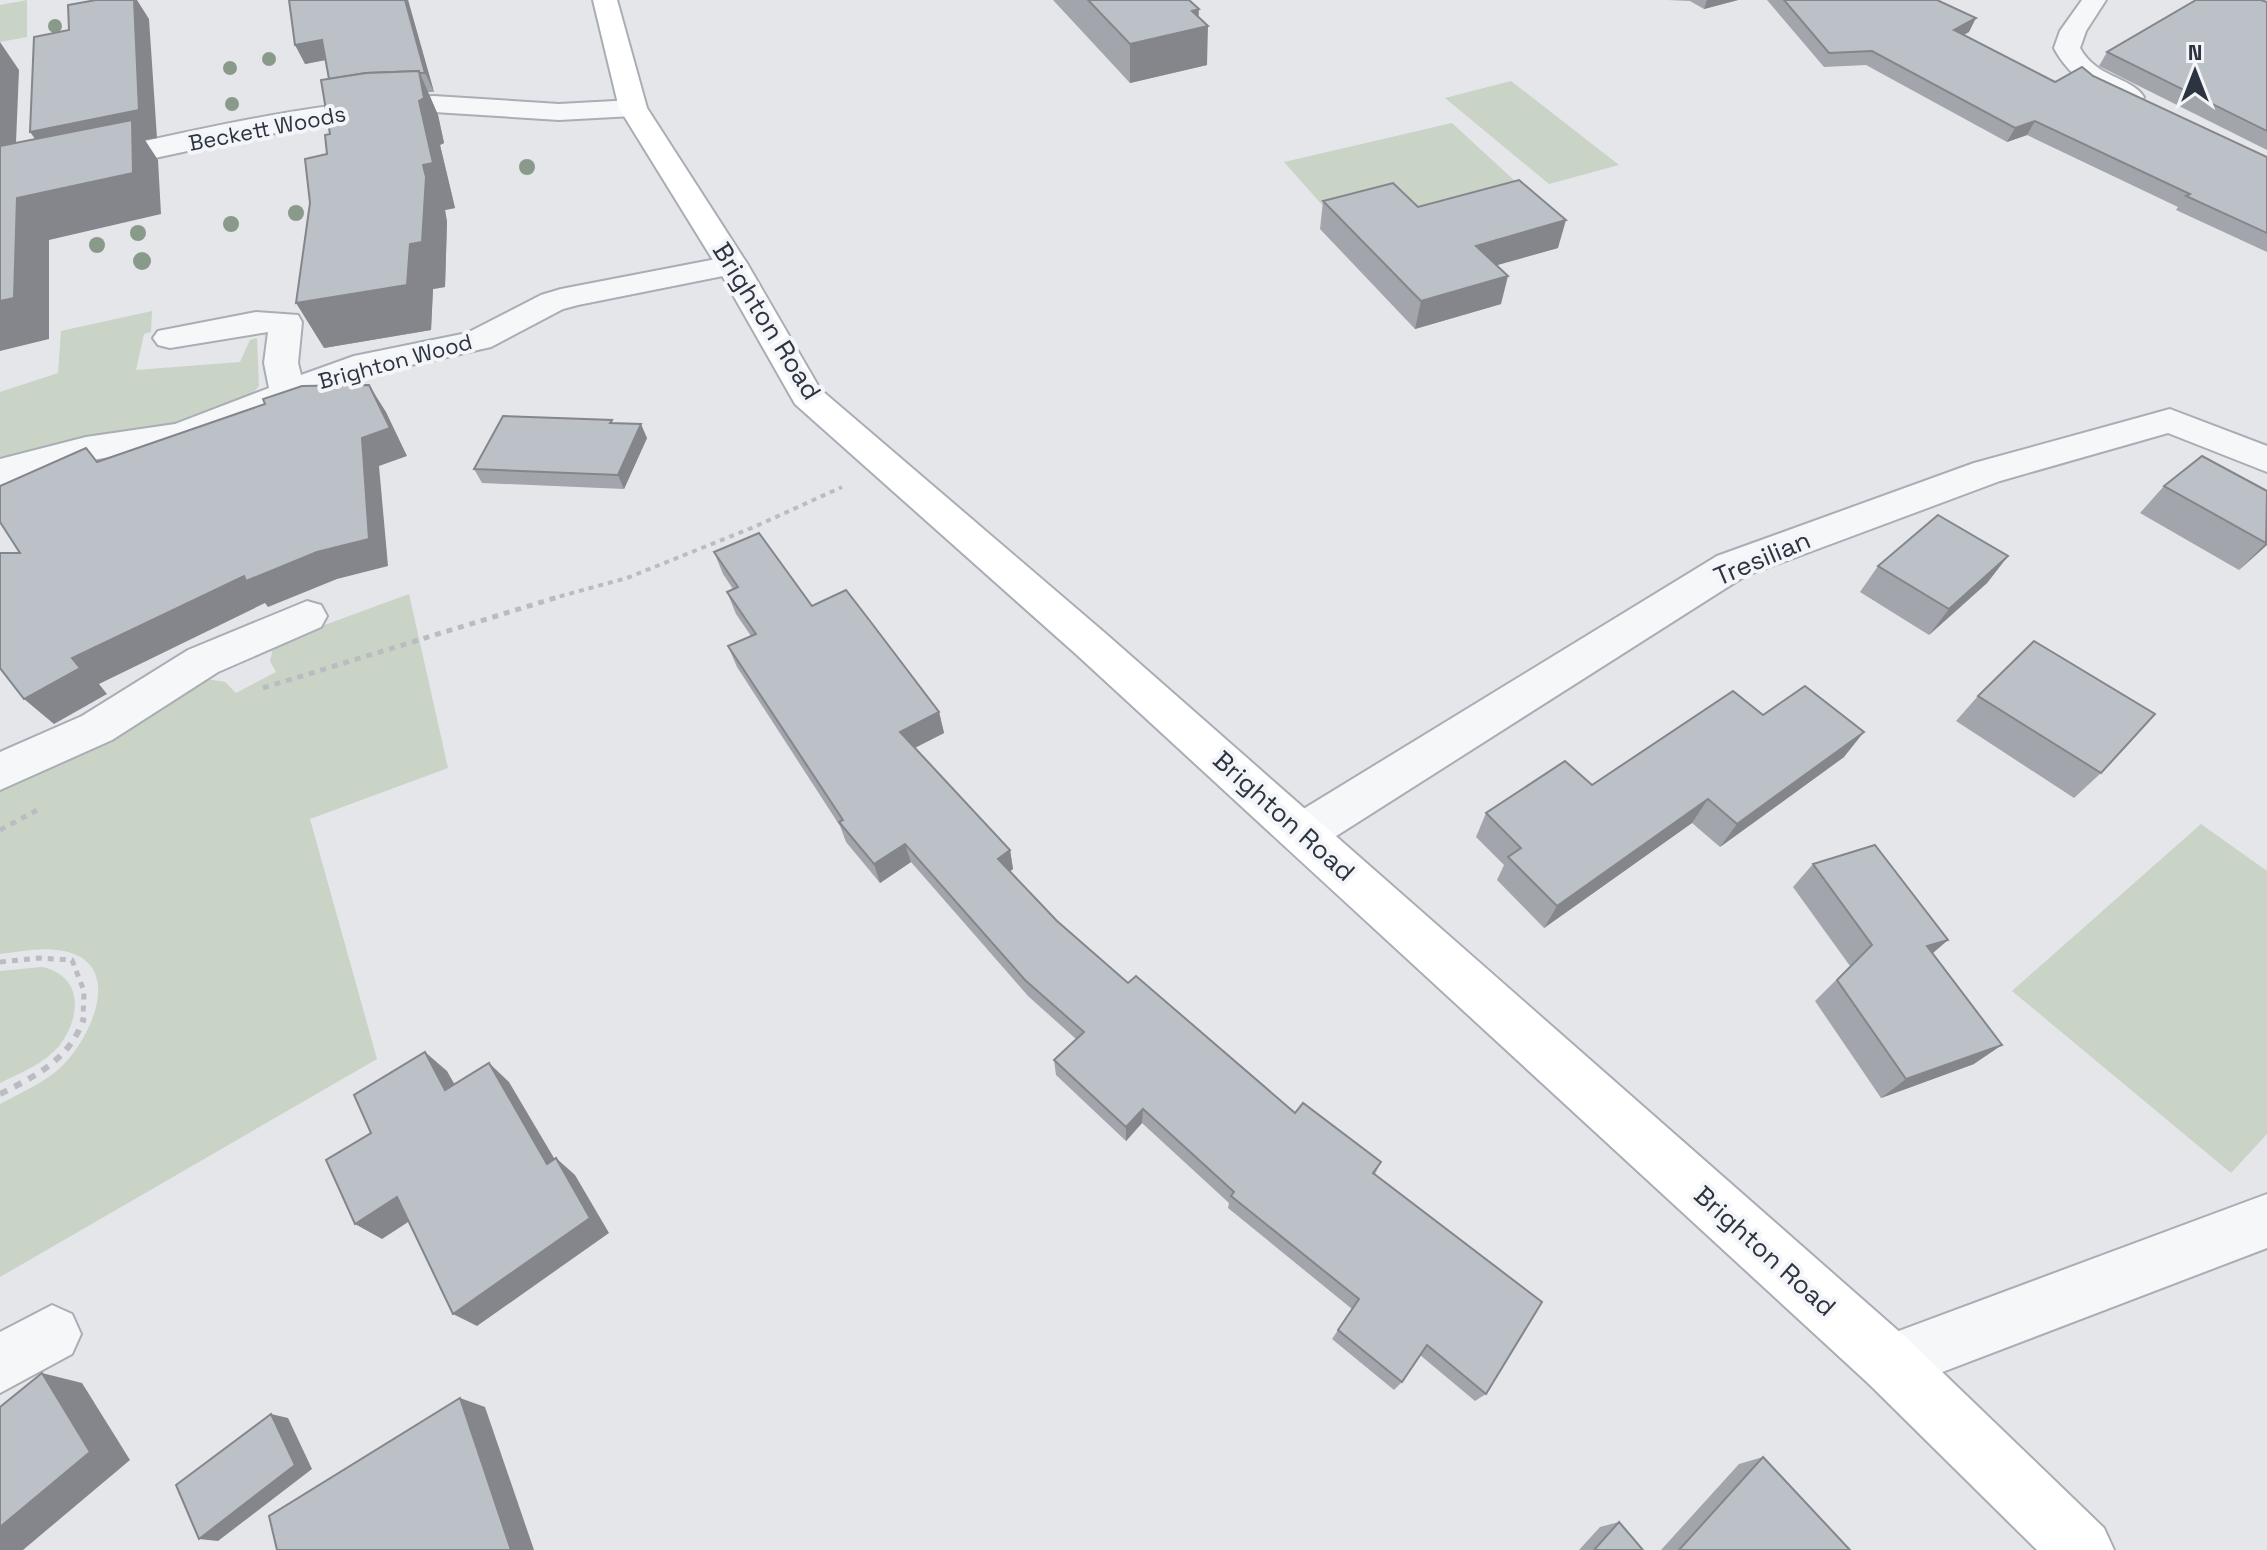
<svg xmlns="http://www.w3.org/2000/svg" width="2267" height="1550" font-family="'Space Grotesk',sans-serif">
	<style>
		.green { fill: #c9d3c6 }
		.lines { fill: none; stroke-linecap: round; stroke-linejoin: round }
		.street-casing { stroke: #a9adb4; stroke-width: 4 }
		.secondary-casing { stroke: #a9adb4; stroke-width: 4 }
		.path-far2 { stroke: #babcc2; stroke-width: 4; stroke-dasharray: 5 5; stroke-linecap: butt }
		.path-far1 { stroke: #babcc2; stroke-width: 5; stroke-dasharray: 6 6; stroke-linecap: butt }
		.path { stroke: #babcc2; stroke-width: 6; stroke-dasharray: 8 8; stroke-linecap: butt }
		.street { fill: #f6f7f9; fill-rule: evenodd }
		.secondary { fill: #fff; fill-rule: evenodd }
		.tree { fill: #8a9a8a }
		.wall { fill: #a2a5ab }
		.shaded-wall { fill: #84868b }
		.building { fill: #bcc0c7; stroke: #84868b; stroke-width: 2 }
		.labels { text-anchor: middle; dominant-baseline: central; stroke-width: 8; stroke-linejoin: round; paint-order: stroke }
		.far-street-label { font-size: 22px; fill: #2d3441; stroke: #f3f5f8 }
		.street-label { font-size: 26px; fill: #2d3441; stroke: #f3f5f8 }
	</style>
	<rect width="100%" height="100%" fill="#e4e6ea"/>
	<g class="green">
		<polygon points="27,0 27,37 0,42 0,5"/>
		<polygon points="1511,81 1619,165 1549,184 1445,98"/>
		<polygon points="1452,123 1528,193 1412,223 1332,216 1284,162"/>
		<path d="M152,311l-1,21 -7,2 -8,36 104,-8 10,-22 7,-2 2,48c-30,39 -205,65 -259,77v-71l58,-19 3,-42z"/>
		<path d="M409,594l39,174 -138,51 67,240 -377,218v-173c20,-11 42,-20 59,-35 29,-26 67,-101 9,-117 -23,-6 -45,-1 -68,2v-163l77,-35 130,-77 18,3 11,11 40,-21 -6,-11 3,-13 8,-7z"/>
		<polygon points="2201,824 2267,871 2267,1134 2231,1173 2012,991"/>
		<path d="M42,967c41,9 40,49 17,79 -15,18 -39,27 -59,37v-112z"/>
	</g>
	<g class="lines">
		<defs>
			<g id="street">
				<path d="M2082,0h24l-20,31 -6,17c16,30 50,28 64,49l-4,6c-32,8 -73,-29 -86,-55l6,-17z"/>
				<path d="M434,96l125,8 74,-4 10,2 4,6 -4,6 -10,2 -74,4 -125,-8 -47,2 -134,23 -253,54v-18c140,-29 292,-71 434,-77z"/>
				<polygon points="732,256 743,258 748,265 743,272 578,305 563,309 491,347 362,376 194,443 86,461 40,471 0,485 0,459 86,437 175,424 269,388 264,363 268,332 170,348 158,345 153,338 158,331 256,312 298,315 302,322 298,363 301,375 354,356 467,333 541,295 561,289"/>
				<polygon points="2170,409 2267,446 2267,472 2168,433 2000,481 1745,576 1319,847 1303,852 1287,847 1280,833 1287,819 1717,556 1974,463"/>
				<polygon points="307,601 321,605 327,616 321,627 218,672 112,740 0,790 0,752 82,716 188,650"/>
				<polygon points="2267,1194 2267,1248 1890,1392 1869,1384 1861,1363 1869,1342"/>
				<polygon points="52,1305 72,1314 81,1334 72,1354 0,1393 0,1332"/>
			</g>
			<polygon id="secondary" points="593,0 617,0 647,108 748,265 820,389 1105,633 1911,1342 2104,1528 2114,1550 2037,1550 1869,1384 1077,655 795,404 716,265 619,108"/>
		</defs>
		<use href="#street" class="street-casing"/>
		<use href="#secondary" class="secondary-casing"/>
		<polyline class="path-far2" points="550,599 627,578 754,527 842,487"/>
		<g class="path-far1">
			<polyline points="263,688 558,597"/>
			<polyline points="0,830 39,809"/>
			<polyline points="0,962 39,958 72,960 84,991 83,1020"/>
		</g>
		<path class="path" d="M0,1094c36,-18 70,-35 84,-76"/>
		<use href="#street" class="street"/>
		<use href="#secondary" class="secondary"/>
	</g>
	<g class="tree">
		<circle cx="55" cy="26" r="7"/>
		<circle cx="269" cy="59" r="7"/>
		<circle cx="230" cy="68" r="7"/>
		<circle cx="232" cy="104" r="7"/>
		<circle cx="527" cy="167" r="8"/>
		<circle cx="296" cy="213" r="8"/>
		<circle cx="231" cy="224" r="8"/>
		<circle cx="138" cy="233" r="8"/>
		<circle cx="97" cy="245" r="8"/>
		<circle cx="142" cy="261" r="9"/>
	</g>
	<g class="wall">
		<polygon points="289,0 408,0 434,92 428,92 438,115 444,143 440,145 455,208 445,210 447,222 445,287 433,289 431,330 324,348 327,154 330,134 329,79 325,60 305,64"/>
		<polygon points="1053,0 1189,0 1207,65 1130,83"/>
		<polygon points="1668,0 1738,0 1704,9 1690,1"/>
		<polygon points="1767,0 1937,0 1969,32 1963,35 2055,82 2093,76 2267,157 2267,252 2176,210 2178,207 2027,135 2007,142 1866,65 1824,67"/>
		<polygon points="2267,2 2267,150 2099,66 2107,52"/>
		<polygon points="1323,201 1418,207 1558,248 1497,265 1501,304 1415,329 1320,229"/>
		<polygon points="612,420 613,423 647,438 624,489 482,483 474,469"/>
		<polygon points="2164,486 2267,491 2267,545 2239,570 2140,513"/>
		<polygon points="714,552 812,606 939,712 944,733 914,748 1010,850 1013,869 1010,871 1057,921 1128,983 1295,1113 1381,1162 1375,1174 1486,1394 1475,1401 1420,1355 1402,1382 1394,1390 1332,1339 1352,1309 1228,1208 1229,1203 1142,1123 1126,1141 1056,1075 1054,1060 1076,1039 1028,996 911,862 880,883 846,842 840,826 737,667 728,646 751,636 736,614 727,592 733,589 723,574"/>
		<polygon points="2008,556 1987,583 1929,635 1860,592 1878,566"/>
		<polygon points="1978,696 2101,773 2074,798 1956,721"/>
		<polygon points="1763,715 1844,757 1720,847 1692,823 1544,928 1497,880 1504,865 1476,837 1486,813 1592,785"/>
		<polygon points="1813,864 1948,940 1932,954 1974,1064 1881,1098 1815,1001 1850,966 1793,887"/>
		<polygon points="1763,1457 1850,1550 1661,1550 1739,1464"/>
		<polygon points="1619,1522 1643,1550 1579,1550 1600,1527"/>
	</g>
	<g class="shaded-wall">
		<polygon points="134,0 137,0 149,19 157,138 145,140 158,160 161,214 49,240 49,339 0,351 0,301 17,198 50,159 30,132"/>
		<polygon points="405,0 408,0 434,92 425,73"/>
		<polygon points="1707,0 1738,0 1704,9"/>
		<polygon points="1199,9 1198,28 1208,26 1207,65 1130,83 1130,44 1192,11"/>
		<polygon points="1976,18 1969,32 1947,44 1954,30"/>
		<polygon points="322,40 331,59 305,64 295,45"/>
		<polygon points="0,42 19,70 15,167 0,171"/>
		<polygon points="419,71 438,115 444,143 440,145 455,208 445,210 447,222 445,287 433,289 431,330 324,348 296,303 410,244 423,165"/>
		<polygon points="2035,121 2027,135 2007,142 2015,128"/>
		<polygon points="1566,220 1558,248 1469,273 1476,246"/>
		<polygon points="1508,276 1501,304 1415,329 1421,301"/>
		<polygon points="369,385 386,412 407,456 379,466 388,566 337,579 268,607 265,603 99,684 107,694 54,724 24,699 72,658 362,438"/>
		<polygon points="641,424 647,438 624,489 618,475"/>
		<polygon points="2267,542 2267,545 2239,570"/>
		<polygon points="2008,556 1987,583 1929,635 1949,609"/>
		<polygon points="939,712 944,733 905,753 900,732"/>
		<polygon points="1864,732 1844,757 1720,847 1737,824"/>
		<polygon points="1708,799 1692,823 1544,928 1557,906"/>
		<polygon points="905,844 911,862 880,883 874,864"/>
		<polygon points="1010,850 1013,869 1002,878 998,859"/>
		<polygon points="1948,940 1923,961 1927,946"/>
		<polygon points="2002,1045 1974,1064 1881,1098 1906,1079"/>
		<polygon points="425,1052 447,1071 468,1108 445,1090"/>
		<polygon points="489,1063 509,1082 567,1180 547,1164"/>
		<polygon points="1143,1109 1142,1123 1126,1141 1126,1127"/>
		<polygon points="556,1158 575,1175 609,1233 477,1326 453,1314"/>
		<polygon points="397,1197 422,1213 382,1239 355,1224"/>
		<polygon points="42,1373 82,1383 130,1460 23,1550 0,1550 0,1527"/>
		<polygon points="460,1398 485,1407 534,1550 511,1550"/>
		<polygon points="271,1414 288,1418 312,1469 218,1541 199,1539"/>
	</g>
	<g class="building">
		<polygon points="96,0 134,0 139,110 30,132 34,37 69,30 68,5"/>
		<polygon points="289,0 405,0 425,73 419,73 419,71 366,73 329,79 322,40 295,45"/>
		<polygon points="1088,0 1189,0 1199,9 1192,11 1208,26 1130,44"/>
		<polygon points="1784,0 1937,0 1976,18 1954,30 2055,82 2082,67 2093,76 2267,157 2267,233 2186,196 2190,194 2035,121 2015,128 1872,51 1829,53"/>
		<polygon points="2196,0 2261,0 2267,2 2267,131 2107,52"/>
		<polygon points="419,71 424,98 419,101 433,163 423,165 426,177 422,242 410,244 407,285 296,303 310,203 305,159 327,154 325,135 330,134 321,80 366,73"/>
		<polygon points="132,120 133,173 17,198 14,298 0,301 0,146"/>
		<polygon points="1519,180 1566,220 1476,246 1508,276 1421,301 1323,201 1393,183 1418,207"/>
		<polygon points="369,385 390,428 362,438 369,539 317,552 246,581 244,576 72,658 80,668 24,699 0,668 0,553 20,553 0,522 0,486 86,448 97,462 265,404 263,399 302,386"/>
		<polygon points="503,416 612,420 610,423 641,424 618,475 474,469"/>
		<polygon points="2202,456 2267,491 2266,543 2164,486"/>
		<polygon points="1938,515 2008,556 1949,609 1878,566"/>
		<polygon points="759,533 812,606 846,590 870,621 939,712 900,732 1010,850 998,859 1057,921 1128,983 1136,976 1295,1113 1303,1103 1381,1162 1373,1173 1542,1302 1486,1394 1427,1345 1402,1382 1338,1330 1359,1299 1231,1196 1234,1192 1143,1109 1126,1127 1054,1060 1084,1032 1025,980 905,844 874,864 839,822 843,820 728,646 756,634 727,592 738,587 714,552"/>
		<polygon points="2034,641 2155,714 2101,773 1978,696"/>
		<polygon points="1805,686 1864,732 1737,824 1708,799 1557,906 1508,857 1521,848 1486,813 1565,761 1592,785 1733,691 1763,715"/>
		<polygon points="1875,845 1948,940 1927,946 2002,1045 1906,1079 1837,980 1872,945 1813,864"/>
		<polygon points="425,1052 445,1090 489,1063 547,1164 556,1158 590,1218 453,1314 397,1197 355,1224 326,1160 371,1133 354,1095"/>
		<polygon points="42,1373 90,1452 0,1527 0,1407"/>
		<polygon points="460,1398 511,1550 277,1550 269,1516"/>
		<polygon points="271,1414 295,1465 199,1539 176,1485"/>
		<polygon points="1763,1457 1850,1550 1679,1550"/>
		<polygon points="1619,1522 1643,1550 1594,1550"/>
	</g>
	<g class="labels">
		<g class="far-street-label">
			<text transform="translate(267 128) rotate(-11)">Beckett Woods</text>
			<text transform="translate(395 361) rotate(-15)">Brighton Wood</text>
		</g>
		<g class="street-label">
			<text transform="translate(767 321) rotate(58)">Brighton Road</text>
			<text transform="translate(1762 558) rotate(-23)">Tresilian</text>
			<text transform="translate(1284 816) rotate(42)">Brighton Road</text>
			<text transform="translate(1765 1251) rotate(42)">Brighton Road</text>
		</g>
	</g>
	<g transform="translate(2195 72)" stroke="#f3f5f8" stroke-width="6" paint-order="stroke">
	<path d="M0-6L14 30L0 20L-14 30Z" fill="#2d3441"/>
	<text y="-12" font-size="22" font-weight="bold" text-anchor="middle" fill="#2d3441">N</text>
	</g>
</svg>
